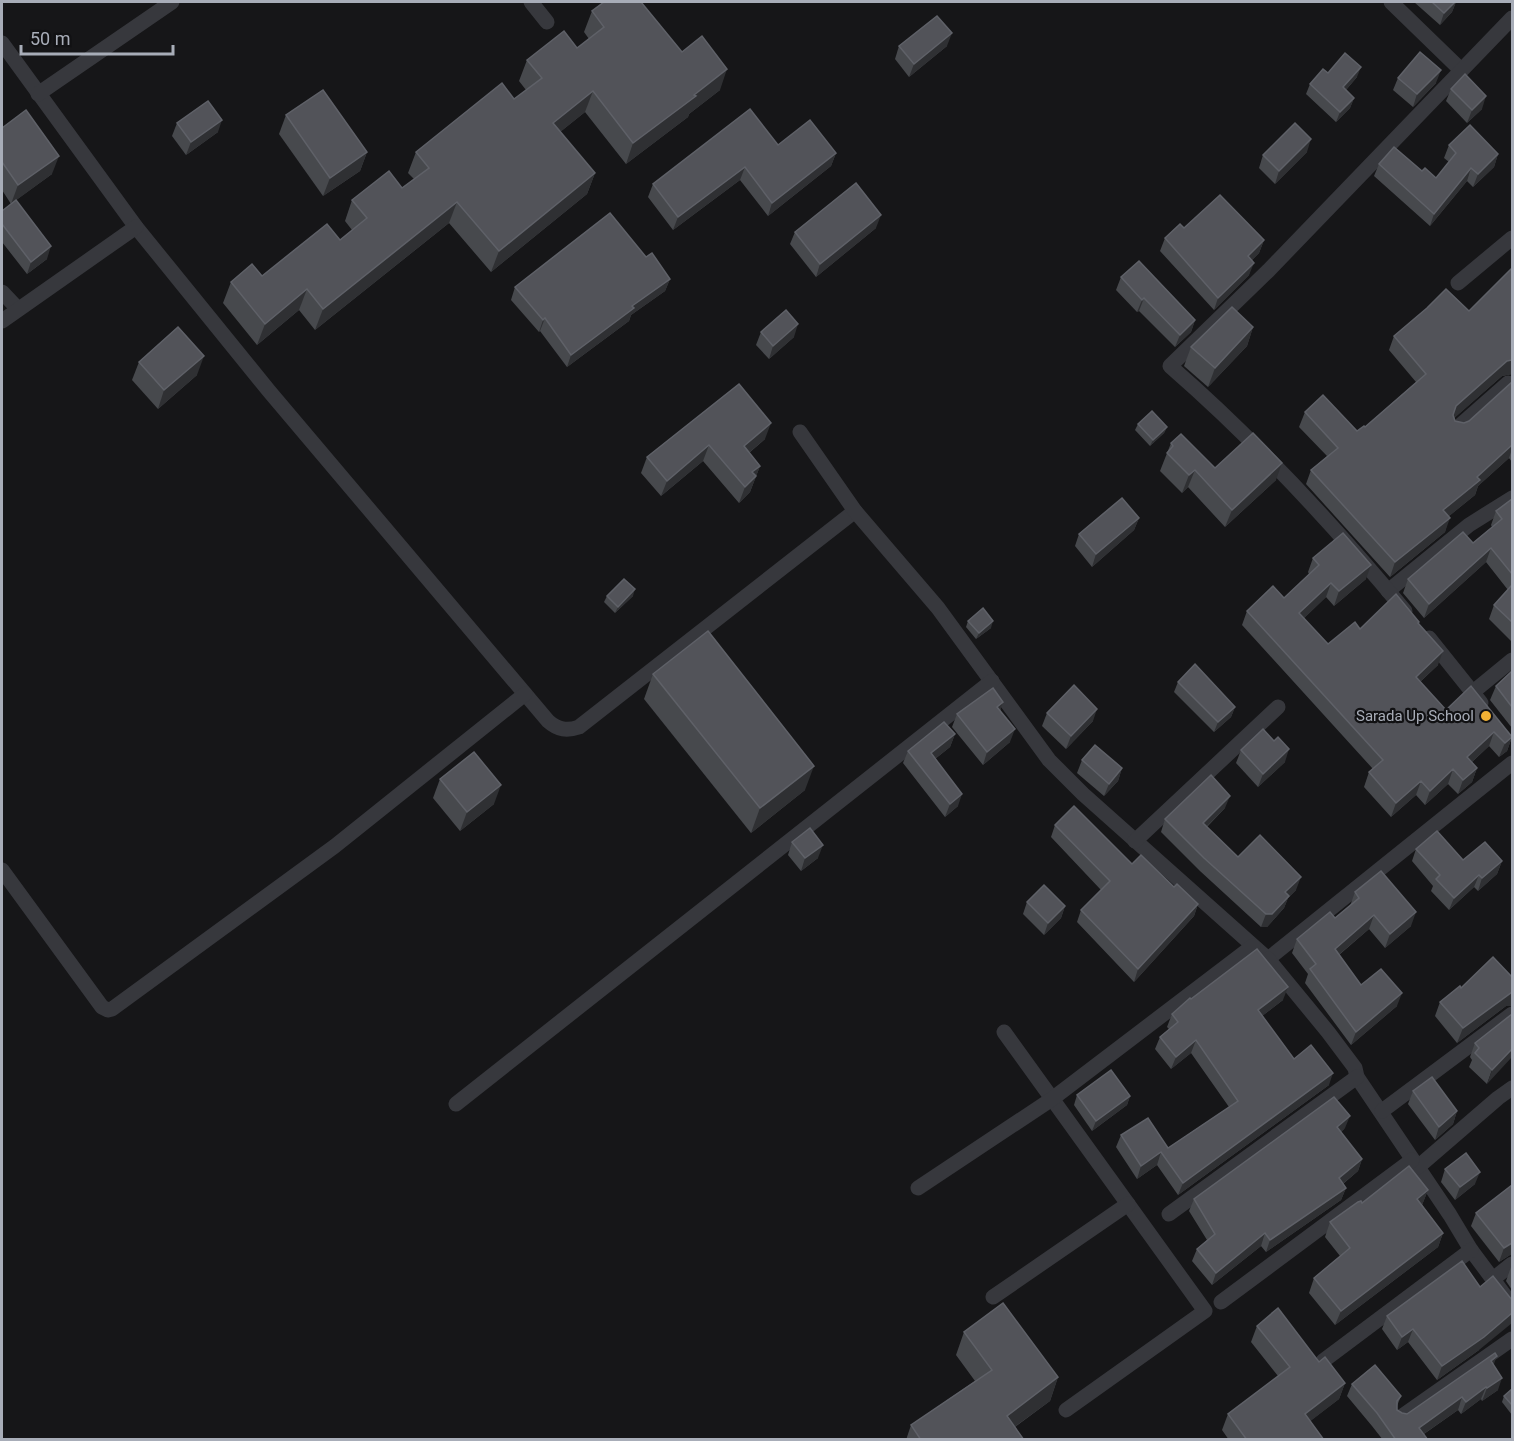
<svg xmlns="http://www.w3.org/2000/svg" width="1514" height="1441" font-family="Roboto,sans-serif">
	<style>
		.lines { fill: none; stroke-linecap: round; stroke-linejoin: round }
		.street { stroke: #37383d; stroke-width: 15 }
		.wall { fill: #47494d }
		.shaded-wall { fill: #2f3033 }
		.building { fill: #525359; stroke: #5f6168; stroke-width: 1.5 }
		.poi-dot { fill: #f2b134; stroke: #111113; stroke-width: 2 }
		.labels { text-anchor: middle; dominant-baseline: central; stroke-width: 4.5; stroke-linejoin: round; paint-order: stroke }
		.poi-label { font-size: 15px; fill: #a8adb8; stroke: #111113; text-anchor: end }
	</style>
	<rect width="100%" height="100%" fill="#161618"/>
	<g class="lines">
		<g class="street">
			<polyline points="531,2 547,22"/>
			<polyline points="1391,2 1461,70"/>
			<path d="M2,43l134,184 133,164 279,330c10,9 19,10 31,6l276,-216"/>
			<polyline points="38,94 172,2"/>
			<polyline points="1458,283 1512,238"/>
			<polyline points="2,292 18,309"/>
			<polyline points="2,321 136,227"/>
			<polyline points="1457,428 1508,383"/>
			<polyline points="800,432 855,511 938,608 1049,760 1083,794 1268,959 1512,763"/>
			<polyline points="1388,591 1469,525 1512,498"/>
			<path d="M1405,611c-72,-87 -150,-171 -235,-245l98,-95 244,-253"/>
			<polyline points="1429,638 1481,703"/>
			<polyline points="1473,692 1512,660"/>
			<polyline points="1135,841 1278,707"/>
			<polyline points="2,870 102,1007 108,1010 112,1009 335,846 525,694"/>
			<polyline points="1268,959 1328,1032 1355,1068 1357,1077 1450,1215 1471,1250 1512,1305"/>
			<polyline points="1004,1032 1205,1311 1066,1410"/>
			<polyline points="456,1104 992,681"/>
			<polyline points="1382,1111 1512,1014"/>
			<polyline points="1418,1167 1498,1098 1512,1088"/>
			<polyline points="918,1188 1052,1099 1253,946"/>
			<polyline points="1169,1214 1357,1077"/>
			<polyline points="1493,1279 1512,1264"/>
			<polyline points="993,1297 1128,1204"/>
			<polyline points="1221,1302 1412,1160"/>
			<polyline points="1323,1361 1471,1250"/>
			<polyline points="1401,1417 1512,1339"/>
		</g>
	</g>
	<g class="wall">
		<polygon points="1414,2 1456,2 1452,12 1440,25"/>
		<polygon points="592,11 682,52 720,90 689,114 688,117 626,164 585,112 560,132 595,173 587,194 491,272 449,223 315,330 299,310 257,345 223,303 231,282 262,276 340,240 352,230 345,221 352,200 402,188 414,179 408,173 416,152 514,99 526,90 519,81 527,60 577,48 589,39 584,32"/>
		<polygon points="899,46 947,46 909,77 895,59"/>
		<polygon points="1328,73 1357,77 1346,90 1354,98 1350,108 1336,122 1306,94 1310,84"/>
		<polygon points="1398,78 1436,83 1413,107 1393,90"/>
		<polygon points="1451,89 1482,109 1467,123 1446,101"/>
		<polygon points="286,115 367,152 360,171 323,196 279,134"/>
		<polygon points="177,123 218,132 186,155 172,136"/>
		<polygon points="2,128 52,174 16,200 47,259 27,274 2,242 2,211 11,204 2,190"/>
		<polygon points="778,145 836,153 831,166 768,216 740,180 673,230 648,197 653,184"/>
		<polygon points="1449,145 1498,154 1494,167 1473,187 1467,181 1430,226 1374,176 1379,164 1422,171 1436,178 1449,162 1444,158"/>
		<polygon points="1307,152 1275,184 1259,168 1263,155"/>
		<polygon points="876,228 816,277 790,244 795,232"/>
		<polygon points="1184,228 1264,240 1259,253 1252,260 1249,275 1214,310 1160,251 1165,238"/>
		<polygon points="646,257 670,279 665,291 631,315 629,321 567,367 540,331 539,332 511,300 515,287"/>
		<polygon points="1512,268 1512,375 1512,374 1502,376 1454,418 1455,421 1464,423 1469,421 1512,382 1512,462 1509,458 1478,486 1475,495 1449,516 1445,532 1390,577 1306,484 1311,470 1327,456 1299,427 1305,412 1357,431 1365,427 1416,382 1389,350 1394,336 1469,311"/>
		<polygon points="1121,277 1195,320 1191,332 1175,347 1139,311 1137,312 1116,290"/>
		<polygon points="1253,327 1247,346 1208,387 1184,366 1191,347"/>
		<polygon points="761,332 794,337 769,359 756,345"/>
		<polygon points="139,362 197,375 158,409 132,380"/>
		<polygon points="739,384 765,439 749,453 760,466 750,492 739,503 703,461 661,496 641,473 647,457"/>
		<polygon points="1138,424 1167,427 1164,433 1150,446 1135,430"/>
		<polygon points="1171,443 1215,468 1276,480 1225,527 1188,487 1182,493 1160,471"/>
		<polygon points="1512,499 1512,642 1489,619 1494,605 1508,590 1486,562 1424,618 1403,593 1408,579 1473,543 1492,527 1491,525 1496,511"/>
		<polygon points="1139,518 1134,530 1092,567 1075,546 1079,534"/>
		<polygon points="1313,558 1366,579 1334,606 1326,597 1304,618 1328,644 1360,629 1419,624 1438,665 1420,682 1446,710 1512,737 1507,751 1499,757 1489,746 1472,762 1477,768 1472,782 1458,794 1448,784 1425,805 1416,795 1391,817 1364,787 1369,772 1373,769 1242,625 1247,611 1284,598 1309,574 1308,572"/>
		<polygon points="607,596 633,596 615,613 604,602"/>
		<polygon points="968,621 991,628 976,639 966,627"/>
		<polygon points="1512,671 1512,728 1490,700 1496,686"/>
		<polygon points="653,674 805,790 751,833 644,699"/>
		<polygon points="1178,682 1235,707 1231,717 1214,732 1174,692"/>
		<polygon points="1003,702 1000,711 1010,742 983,765 952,727 957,714"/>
		<polygon points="1047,713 1093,721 1066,749 1042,726"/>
		<polygon points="955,734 950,747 935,759 958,806 945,817 903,763 908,751"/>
		<polygon points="1241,750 1285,762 1258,787 1236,763"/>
		<polygon points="1082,760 1122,768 1118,781 1104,796 1077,773"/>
		<polygon points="440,779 494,804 460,831 433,798"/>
		<polygon points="1225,808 1207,827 1238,857 1296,890 1288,898 1284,908 1267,927 1261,927 1200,871 1161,832 1165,819"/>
		<polygon points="1055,825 1132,864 1174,887 1198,904 1194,916 1134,982 1077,922 1081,910 1101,890 1051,837"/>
		<polygon points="792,842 818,858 801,871 788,855"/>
		<polygon points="1416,849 1463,860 1502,861 1497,874 1478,891 1474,887 1449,910 1431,891 1433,886 1412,861"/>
		<polygon points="1355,892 1411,926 1385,948 1369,929 1339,955 1361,985 1397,1006 1351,1045 1305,983 1308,974 1292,953 1297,939 1335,918 1350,906"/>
		<polygon points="1027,902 1065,906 1061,918 1044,935 1023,914"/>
		<polygon points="1461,988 1506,1006 1457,1043 1435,1016 1440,1002"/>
		<polygon points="1191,999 1283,1000 1262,1016 1294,1059 1329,1085 1178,1195 1157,1165 1137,1179 1116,1147 1121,1135 1168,1148 1229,1107 1191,1053 1171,1069 1155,1049 1160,1037 1169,1029 1167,1027 1172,1014"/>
		<polygon points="1512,1014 1487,1084 1469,1067 1472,1060 1470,1057 1475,1043"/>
		<polygon points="1413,1091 1457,1111 1453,1124 1435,1140 1408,1104"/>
		<polygon points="1077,1095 1130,1096 1127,1105 1092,1131 1074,1105"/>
		<polygon points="1345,1128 1341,1132 1362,1159 1358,1171 1343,1184 1346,1188 1341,1200 1266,1252 1261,1246 1212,1285 1192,1261 1197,1249 1207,1240 1189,1211 1194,1199"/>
		<polygon points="1445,1169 1475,1184 1455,1200 1441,1182"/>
		<polygon points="1428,1190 1422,1205 1443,1233 1438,1247 1335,1325 1309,1293 1314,1278 1340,1256 1325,1237 1330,1222 1362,1203"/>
		<polygon points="1476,1213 1510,1255 1499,1262 1471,1226"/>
		<polygon points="1512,1266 1512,1290 1506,1281 1511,1267"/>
		<polygon points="1387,1316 1479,1350 1437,1380 1408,1342 1397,1350 1382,1329"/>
		<polygon points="1257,1326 1319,1362 1345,1383 1339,1399 1310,1421 1324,1440 1229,1440 1222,1430 1228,1414 1278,1376 1251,1342"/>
		<polygon points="964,1332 1058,1377 1050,1401 1015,1427 1024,1440 906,1440 911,1425 975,1381 956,1355"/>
		<polygon points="1494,1365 1498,1390 1482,1401 1481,1399 1461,1414 1458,1410 1424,1434 1428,1440 1383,1440 1372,1426 1347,1396 1352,1384 1401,1396 1397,1406 1397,1410 1402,1413 1407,1414"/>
		<polygon points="1512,1389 1512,1415 1502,1402 1504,1396"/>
	</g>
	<g class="shaded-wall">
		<polygon points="1455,2 1456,2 1452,12 1440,25 1444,13"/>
		<polygon points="952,33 947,46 909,77 914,64"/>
		<polygon points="1361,67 1357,77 1339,98 1343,87"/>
		<polygon points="727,69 720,90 689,114 688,117 626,164 633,143"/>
		<polygon points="1441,70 1436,83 1413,107 1417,94"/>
		<polygon points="593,91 585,112 545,144 553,123"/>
		<polygon points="1486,96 1482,109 1467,123 1472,110"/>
		<polygon points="1354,98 1350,108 1336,122 1340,112"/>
		<polygon points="222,120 218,132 186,155 191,142"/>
		<polygon points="1311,139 1307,152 1275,184 1279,171"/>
		<polygon points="367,152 360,171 323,196 330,178"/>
		<polygon points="836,153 831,166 768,216 772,203"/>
		<polygon points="1498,154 1494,167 1473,187 1478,174"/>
		<polygon points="59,156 52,174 11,204 18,185"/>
		<polygon points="745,167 740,180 673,230 678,217"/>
		<polygon points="1471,168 1467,181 1430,226 1434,214"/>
		<polygon points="595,173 587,194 491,272 499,251"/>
		<polygon points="457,202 449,223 315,330 323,309"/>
		<polygon points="881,215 876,228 816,277 820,264"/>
		<polygon points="1264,240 1259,253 1243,269 1248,256"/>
		<polygon points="51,246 47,259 27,274 31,262"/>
		<polygon points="1254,263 1249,275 1214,310 1218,298"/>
		<polygon points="670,279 665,291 631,315 629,321 567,367 571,355 632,306"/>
		<polygon points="307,289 299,310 257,345 265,324"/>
		<polygon points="1144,298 1139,311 1137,312 1142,300"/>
		<polygon points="545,318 540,331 539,332 543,320"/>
		<polygon points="1195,320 1191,332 1175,347 1180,335"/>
		<polygon points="798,324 794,337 769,359 773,346"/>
		<polygon points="1253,327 1247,346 1208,387 1215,368"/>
		<polygon points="204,356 197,375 158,409 164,390"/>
		<polygon points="1512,360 1512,374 1502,376 1451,421 1456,406 1507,361"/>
		<polygon points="771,423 765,439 738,462 744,446"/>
		<polygon points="1167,427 1164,433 1150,446 1153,440"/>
		<polygon points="709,445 703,461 661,496 667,481"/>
		<polygon points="1512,445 1512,449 1509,458 1478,486 1475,495 1438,525 1443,510 1477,477"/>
		<polygon points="1282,463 1276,480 1225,527 1232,510"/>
		<polygon points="760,466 750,492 739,503 745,487 752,472"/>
		<polygon points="1195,470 1188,487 1182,493 1189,475"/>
		<polygon points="1139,518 1134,530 1092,567 1096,554"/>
		<polygon points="1450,518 1445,532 1390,577 1395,562"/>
		<polygon points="1491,548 1486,562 1424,618 1429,604"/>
		<polygon points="1371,565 1366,579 1334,606 1339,591"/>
		<polygon points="1331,583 1326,597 1294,628 1299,613"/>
		<polygon points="635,589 633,596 615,613 618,607"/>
		<polygon points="993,621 991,628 976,639 979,633"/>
		<polygon points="1443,651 1438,665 1410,691 1416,677"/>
		<polygon points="1003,702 999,715 997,707"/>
		<polygon points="1235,707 1231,717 1214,732 1218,722"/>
		<polygon points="1097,709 1093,721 1066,749 1071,736"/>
		<polygon points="1015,729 1010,742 983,765 987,752"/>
		<polygon points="1494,732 1489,746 1462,771 1467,757"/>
		<polygon points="955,734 950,747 926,766 931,753"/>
		<polygon points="1512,737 1507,751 1499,757 1505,743"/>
		<polygon points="1289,749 1285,762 1258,787 1263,774"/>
		<polygon points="814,766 805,790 751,833 760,808"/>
		<polygon points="1122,768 1118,781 1104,796 1109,784"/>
		<polygon points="1477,768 1472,782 1458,794 1463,780"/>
		<polygon points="1453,769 1448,784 1425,805 1430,791"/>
		<polygon points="1421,781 1416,795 1391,817 1396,803"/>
		<polygon points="501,785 494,804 460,831 467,812"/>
		<polygon points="962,794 958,806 945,817 950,804"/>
		<polygon points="1230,796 1225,808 1198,835 1203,823"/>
		<polygon points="823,845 818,858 801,871 805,858"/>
		<polygon points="1502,861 1497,874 1478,891 1482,878"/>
		<polygon points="1479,875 1474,887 1449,910 1454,898"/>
		<polygon points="1301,877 1296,890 1288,898 1284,908 1267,927 1261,927 1266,914 1285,892"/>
		<polygon points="1198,904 1194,916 1134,982 1138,969"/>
		<polygon points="1065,906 1061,918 1044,935 1048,923"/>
		<polygon points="1416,912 1411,926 1385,948 1390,934"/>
		<polygon points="1374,915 1369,929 1330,962 1335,949"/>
		<polygon points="1288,987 1283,1000 1253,1023 1258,1010"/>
		<polygon points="1511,992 1512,992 1512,1006 1506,1006 1457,1043 1463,1028"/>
		<polygon points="1402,993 1397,1006 1351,1045 1356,1032"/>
		<polygon points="1196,1040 1191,1053 1171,1069 1176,1057"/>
		<polygon points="1512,1049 1512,1057 1487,1084 1492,1070"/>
		<polygon points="1333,1073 1329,1085 1178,1195 1183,1183"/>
		<polygon points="1130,1096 1127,1105 1092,1131 1096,1121"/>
		<polygon points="1457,1111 1453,1124 1435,1140 1439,1127"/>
		<polygon points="1350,1116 1345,1128 1332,1139 1337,1127"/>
		<polygon points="1161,1152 1157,1165 1137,1179 1141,1166"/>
		<polygon points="1362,1159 1358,1171 1334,1191 1339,1178"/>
		<polygon points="1480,1172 1475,1184 1455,1200 1460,1187"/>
		<polygon points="1346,1188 1341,1200 1266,1252 1270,1240"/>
		<polygon points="1428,1190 1422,1205 1411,1213 1417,1199"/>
		<polygon points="1265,1233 1261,1246 1212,1285 1216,1273"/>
		<polygon points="1443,1233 1438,1247 1335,1325 1341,1311"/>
		<polygon points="1512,1243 1512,1255 1510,1255 1499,1262 1504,1248"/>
		<polygon points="1512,1313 1512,1323 1479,1350 1437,1380 1442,1366"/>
		<polygon points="1413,1329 1408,1342 1397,1350 1402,1337"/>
		<polygon points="1497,1356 1492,1369 1491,1361"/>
		<polygon points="1058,1377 1050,1401 998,1439 1007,1416"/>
		<polygon points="1502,1378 1498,1390 1482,1401 1487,1388"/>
		<polygon points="1345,1383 1339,1399 1299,1430 1305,1414"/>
		<polygon points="1486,1387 1481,1399 1461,1414 1466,1402"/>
		<polygon points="1462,1397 1458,1410 1415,1440 1419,1428"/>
	</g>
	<g class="building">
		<polygon points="604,2 641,2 682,52 702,36 727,69 694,95 696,96 633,143 593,91 553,123 595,173 499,251 457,202 323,309 307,289 265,324 231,282 252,264 262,276 327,224 340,240 367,218 352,200 389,171 402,188 429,168 416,152 502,83 514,99 542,78 527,60 564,31 577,48 604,27 592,11"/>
		<polygon points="1432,2 1455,2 1444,13"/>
		<polygon points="937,16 952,33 914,64 899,46"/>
		<polygon points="1420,52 1441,70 1417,94 1398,78"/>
		<polygon points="1345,53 1361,67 1343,87 1354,98 1340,112 1310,84 1323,69 1328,73"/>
		<polygon points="1465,74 1486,96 1472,110 1451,89"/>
		<polygon points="323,90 367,152 330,178 286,115"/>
		<polygon points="208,101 222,120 191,142 177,123"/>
		<polygon points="750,109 778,145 810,120 836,153 772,203 745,167 678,217 653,184"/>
		<polygon points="26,110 59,156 18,185 2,162 2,128"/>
		<polygon points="1295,123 1311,139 1279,171 1263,155"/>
		<polygon points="1470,125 1498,154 1478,174 1471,168 1434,214 1379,164 1394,147 1422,171 1425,168 1436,178 1456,153 1449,145"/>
		<polygon points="856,183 881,215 820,264 795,232"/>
		<polygon points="1220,195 1264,240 1248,256 1254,263 1218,298 1165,238 1180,224 1184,228"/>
		<polygon points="16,200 51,246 31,262 2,224 2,211"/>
		<polygon points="610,213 646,257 652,253 670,279 632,306 634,308 571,355 545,318 543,320 515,287"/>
		<polygon points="1139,261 1195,320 1180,335 1144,298 1142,300 1121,277"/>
		<polygon points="1512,268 1512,360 1507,361 1456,406 1453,415 1455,421 1464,423 1469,421 1512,382 1512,445 1477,477 1480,480 1443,510 1450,518 1395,562 1311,470 1338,448 1305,412 1323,395 1357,431 1364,426 1365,427 1426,374 1394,336 1427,308 1446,289 1469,311"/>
		<polygon points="1232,307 1253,327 1215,368 1191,347"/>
		<polygon points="786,310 798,324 773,346 761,332"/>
		<polygon points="178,327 204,356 164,390 139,362"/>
		<polygon points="739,384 771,423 744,446 760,466 752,472 756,476 745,487 709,445 667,481 647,457"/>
		<polygon points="1152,411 1167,427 1153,440 1138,424"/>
		<polygon points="1253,433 1282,463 1232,510 1195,470 1189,475 1167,453 1173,446 1171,443 1181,434 1215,468"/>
		<polygon points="1122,498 1139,518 1096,554 1079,534"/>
		<polygon points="1512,499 1512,574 1491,548 1429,604 1408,579 1463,532 1473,543 1502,519 1496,511"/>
		<polygon points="1343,533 1371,565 1339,591 1331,583 1299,613 1328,644 1355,622 1360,629 1396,594 1419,622 1418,623 1443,651 1416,677 1446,710 1471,686 1512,737 1505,743 1494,732 1467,757 1477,768 1463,780 1453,769 1430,791 1421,781 1396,803 1369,772 1383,760 1247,611 1273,586 1284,598 1319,565 1313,558"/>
		<polygon points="624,579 635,589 618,607 607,596"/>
		<polygon points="1512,585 1512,622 1494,605"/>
		<polygon points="983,608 993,621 979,633 968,621"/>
		<polygon points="708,631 814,766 760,808 653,674"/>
		<polygon points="1195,664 1235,707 1218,722 1178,682"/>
		<polygon points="1512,671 1512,707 1496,686"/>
		<polygon points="1074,685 1097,709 1071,736 1047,713"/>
		<polygon points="993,688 1003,702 997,707 1015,729 987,752 957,714"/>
		<polygon points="944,722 955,734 931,753 962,794 950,804 908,751"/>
		<polygon points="1263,729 1274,741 1278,737 1289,749 1263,774 1241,750"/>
		<polygon points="1095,745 1122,768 1109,784 1082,760"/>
		<polygon points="474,752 501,785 467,812 440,779"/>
		<polygon points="1211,775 1230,796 1203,823 1238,857 1260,835 1301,877 1285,892 1289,896 1272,914 1266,914 1204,858 1165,819"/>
		<polygon points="1074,806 1132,864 1141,855 1174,887 1177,884 1198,904 1138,969 1081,910 1110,881 1055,825"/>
		<polygon points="810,828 823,845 805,858 792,842"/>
		<polygon points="1437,831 1463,860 1485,842 1502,861 1482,878 1479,875 1454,898 1436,879 1440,875 1416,849"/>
		<polygon points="1381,871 1416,912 1390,934 1374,915 1335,949 1361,985 1381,969 1402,993 1356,1032 1310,969 1316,964 1297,939 1330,912 1335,918 1359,898 1355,892"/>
		<polygon points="1044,885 1065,906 1048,923 1027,902"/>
		<polygon points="1257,949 1288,987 1258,1010 1294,1059 1311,1045 1333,1073 1183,1183 1161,1152 1141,1166 1121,1135 1148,1118 1168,1148 1238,1101 1196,1040 1176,1057 1160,1037 1178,1022 1172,1014 1190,998 1191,999"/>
		<polygon points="1493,957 1512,977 1512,992 1463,1028 1440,1002 1460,986 1461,988"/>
		<polygon points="1512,1014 1512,1049 1492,1070 1475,1053 1479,1048 1475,1043"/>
		<polygon points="1111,1070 1130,1096 1096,1121 1077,1095"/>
		<polygon points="1432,1077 1457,1111 1439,1127 1413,1091"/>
		<polygon points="1334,1097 1350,1116 1337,1127 1362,1159 1339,1178 1346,1188 1270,1240 1265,1233 1216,1273 1197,1249 1215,1234 1194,1199"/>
		<polygon points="1466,1153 1480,1172 1460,1187 1445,1169"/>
		<polygon points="1409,1166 1428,1190 1417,1199 1443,1233 1341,1311 1314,1278 1350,1248 1330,1222 1358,1202 1361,1201 1362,1203"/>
		<polygon points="1512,1185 1512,1243 1504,1248 1476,1213"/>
		<polygon points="1462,1261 1480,1287 1493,1276 1512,1300 1512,1313 1484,1337 1442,1366 1413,1329 1402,1337 1387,1316"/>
		<polygon points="1003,1303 1058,1377 1007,1416 1024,1440 921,1440 911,1425 992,1370 964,1332"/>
		<polygon points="1278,1308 1319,1362 1325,1357 1345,1383 1305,1414 1324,1440 1247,1440 1228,1414 1290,1367 1257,1326"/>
		<polygon points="1495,1353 1497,1356 1491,1361 1502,1378 1487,1388 1486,1387 1466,1402 1462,1397 1419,1428 1428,1440 1396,1440 1377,1413 1352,1384 1375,1365 1401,1396 1397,1401 1397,1410 1402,1413 1407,1414"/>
		<polygon points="1512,1389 1512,1405 1504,1396"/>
	</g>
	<circle class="poi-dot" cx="1486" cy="716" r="6"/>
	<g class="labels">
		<g class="poi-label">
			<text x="1474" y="716">Sarada Up School</text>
		</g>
	</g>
	<rect width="1514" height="1441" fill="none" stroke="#a8adb8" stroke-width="6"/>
	<path d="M21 45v9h152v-9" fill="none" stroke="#a8adb8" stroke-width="3"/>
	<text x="30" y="45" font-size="18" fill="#a8adb8" stroke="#111113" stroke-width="4.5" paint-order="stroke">50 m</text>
</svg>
